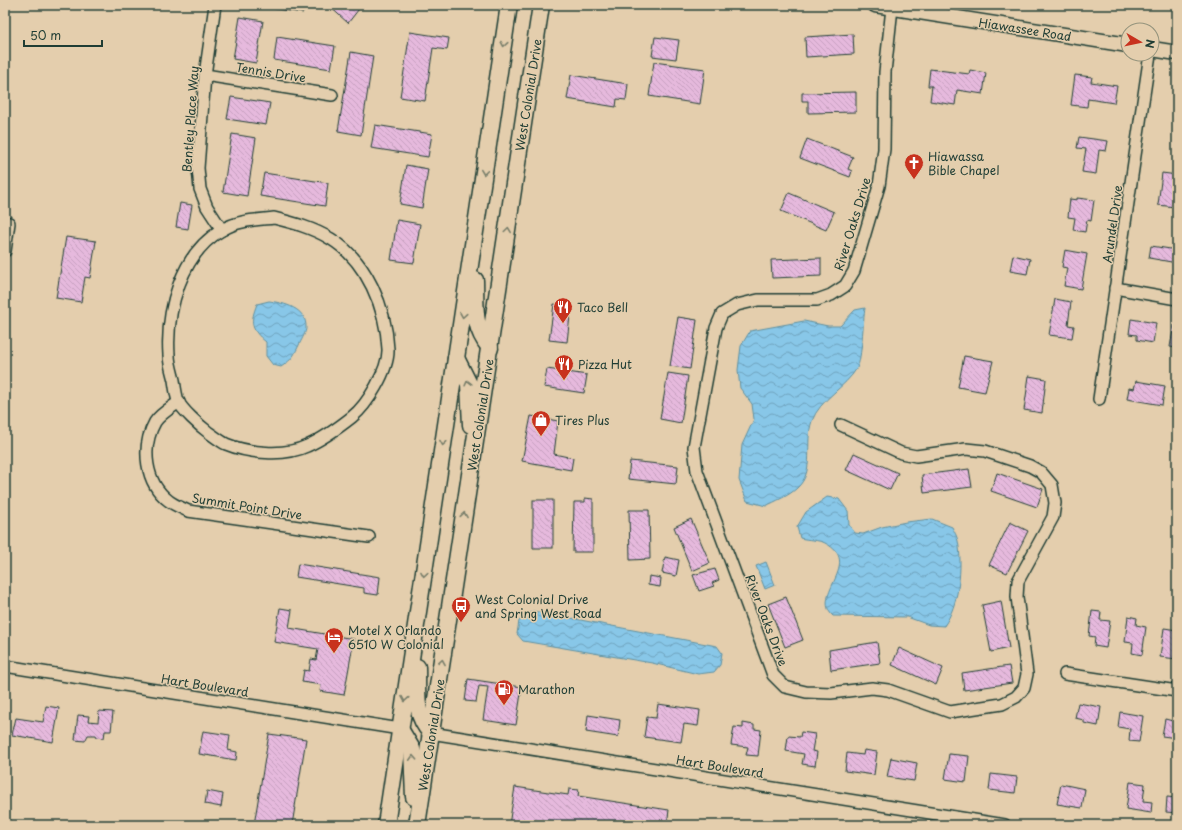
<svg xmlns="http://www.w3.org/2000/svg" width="1182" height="830" font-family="'Playpen Sans',sans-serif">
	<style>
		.water { fill: url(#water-waves); stroke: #5e90a0 }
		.building { fill: url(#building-back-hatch); stroke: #1f3d34 }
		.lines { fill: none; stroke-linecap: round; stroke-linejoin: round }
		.minor-casing { stroke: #1f3d34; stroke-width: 14 }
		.major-casing { stroke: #1f3d34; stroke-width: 17 }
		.highway-casing { stroke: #1f3d34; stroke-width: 19 }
		.minor { stroke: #e4cead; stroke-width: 11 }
		.major { stroke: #e4cead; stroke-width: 14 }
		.highway { stroke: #e4cead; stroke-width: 16 }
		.oneway { stroke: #787e6a }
		.labels { text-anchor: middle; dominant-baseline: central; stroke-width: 3; stroke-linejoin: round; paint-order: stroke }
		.street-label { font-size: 12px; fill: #1f3d34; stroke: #e4cead }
		.poi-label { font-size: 12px; fill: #1f3d34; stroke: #e4cead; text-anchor: start }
	</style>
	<defs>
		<pattern id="water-waves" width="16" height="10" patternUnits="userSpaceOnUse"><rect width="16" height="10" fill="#88c7e8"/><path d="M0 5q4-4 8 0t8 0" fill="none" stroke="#6fa3bd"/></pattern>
		<pattern id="building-back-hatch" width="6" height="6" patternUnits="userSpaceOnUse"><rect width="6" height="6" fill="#e6b9dd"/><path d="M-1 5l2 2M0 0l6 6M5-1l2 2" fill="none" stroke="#c5a0be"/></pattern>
	</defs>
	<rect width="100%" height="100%" fill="#e4cead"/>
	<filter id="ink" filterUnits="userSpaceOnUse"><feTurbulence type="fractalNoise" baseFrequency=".025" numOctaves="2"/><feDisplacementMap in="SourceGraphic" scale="8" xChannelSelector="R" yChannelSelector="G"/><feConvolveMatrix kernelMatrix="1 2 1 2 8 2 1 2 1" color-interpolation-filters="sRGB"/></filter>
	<g filter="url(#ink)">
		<g class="water">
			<path d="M269,301c15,2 38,7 37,27 0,4 -4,11 -6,15 -6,12 -7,16 -19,24l-8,-2 -7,-9v-14c-16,-13 -16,-20 -9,-38z"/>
			<path d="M865,308c-2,12 -3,51 -8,60 -12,20 -37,31 -45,53 -8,22 4,50 -15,67 -8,8 -22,13 -31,18l-19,-5 -8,-21 3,-35 12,-26 -2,-15 -12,-16 -2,-18 3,-24 9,-15 54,-10 24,5h12l15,-16z"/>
			<path d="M827,497l12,2 9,12 1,14 6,8 8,1 19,-7 24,-5 26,-3 20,8c2,4 5,9 6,14 5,25 1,64 -14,85l-15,-1 -22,-8 -74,-1c-23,-21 31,-53 -8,-73 -5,-3 -18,-3 -25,-5l-3,-11 9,-15z"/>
			<polygon points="766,562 775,585 765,589 756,566"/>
			<polygon points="533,611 717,646 722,653 720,665 714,672 698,674 652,663 523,641 517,634 519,621"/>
		</g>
		<g class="building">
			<polygon points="251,5 304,5 303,13"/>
			<polygon points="328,5 362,5 348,23"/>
			<polygon points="240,17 263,21 256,63 233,59"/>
			<polygon points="410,32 449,38 447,50 433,48 425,101 400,97"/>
			<polygon points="853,34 854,54 806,57 805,37"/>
			<polygon points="277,37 335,46 331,69 274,60"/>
			<polygon points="655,37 679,40 676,59 652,56"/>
			<polygon points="351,52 373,56 361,135 338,131"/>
			<polygon points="654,62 705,69 700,104 649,96"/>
			<polygon points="930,69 969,74 970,70 986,73 983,94 957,90 955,105 930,101 932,86 928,86"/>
			<polygon points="571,75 628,84 626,100 617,99 616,107 567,99"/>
			<polygon points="1075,75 1092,77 1091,82 1117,86 1114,103 1088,99 1087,107 1071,105"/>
			<polygon points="1174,90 1177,91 1177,106 1172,105"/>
			<polygon points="856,92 856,112 808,113 808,101 802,101 802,93"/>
			<polygon points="231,97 270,103 266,125 227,119"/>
			<polygon points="375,125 432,134 428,157 371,148"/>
			<polygon points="232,134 256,138 247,196 223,192"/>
			<polygon points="1079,137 1108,141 1106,151 1099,150 1096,174 1082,172 1086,149 1077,148"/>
			<polygon points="807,139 853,157 848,169 852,171 850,177 800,158"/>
			<polygon points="406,165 428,169 422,208 400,204"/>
			<polygon points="264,173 328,183 325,206 260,196"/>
			<polygon points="1162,173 1177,175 1175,207 1158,205"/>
			<polygon points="789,193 834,212 826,230 781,211"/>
			<polygon points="1077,198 1094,200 1091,221 1087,220 1085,232 1073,230 1075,218 1068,217 1070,199 1077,200"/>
			<polygon points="180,203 192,205 188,229 176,227"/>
			<polygon points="397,220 420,224 414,263 391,260"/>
			<polygon points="66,237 96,241 90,278 85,277 81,302 56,298"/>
			<polygon points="1151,246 1177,250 1177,263 1149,258"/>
			<polygon points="1065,250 1087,254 1081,289 1064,286 1067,268 1062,267"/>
			<polygon points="1013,255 1030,259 1027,274 1010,271"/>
			<polygon points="821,258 821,276 772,278 771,260"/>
			<polygon points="1055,299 1071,302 1068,325 1074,326 1072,338 1049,335"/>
			<polygon points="554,304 571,307 567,342 549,340"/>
			<polygon points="678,317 697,320 690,369 670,366"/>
			<polygon points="1131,319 1156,323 1153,343 1137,340 1137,335 1129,334"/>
			<polygon points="1174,325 1177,326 1177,348 1170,347"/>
			<polygon points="964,356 993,361 985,392 958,387"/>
			<polygon points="547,369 587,375 584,393 544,387"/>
			<polygon points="668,373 688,376 681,423 660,419"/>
			<polygon points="1029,376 1046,379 1042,413 1024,410"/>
			<polygon points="1136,381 1165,386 1162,405 1127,399 1129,388 1134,389"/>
			<polygon points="531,416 558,421 554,454 573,458 571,470 522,461"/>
			<polygon points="854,453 898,473 890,490 846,470"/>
			<polygon points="630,461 678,466 676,484 628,479"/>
			<polygon points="969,469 972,487 924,493 922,475"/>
			<polygon points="997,473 1043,489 1037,507 991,491"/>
			<polygon points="585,498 593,499 593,552 573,552 574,502 585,502"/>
			<rect x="533" y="500" width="20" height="48"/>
			<polygon points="629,510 649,510 650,559 630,560"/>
			<polygon points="691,519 710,563 692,571 674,527"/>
			<polygon points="1010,522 1028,531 1007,573 989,565"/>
			<polygon points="665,557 679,560 676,576 662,573"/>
			<polygon points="298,564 380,577 378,595 364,593 364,588 296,577"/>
			<polygon points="715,569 719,580 712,583 714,586 699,591 693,575"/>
			<polygon points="649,576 661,578 660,587 648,585"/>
			<polygon points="786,597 803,640 785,647 768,604"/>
			<polygon points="1001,601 1009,648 991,652 982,605"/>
			<polygon points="280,608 292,610 289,628 354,639 344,695 320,691 321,685 302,682 304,670 309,671 311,659 316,660 318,649 274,642"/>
			<polygon points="1092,611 1101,612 1100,620 1110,621 1106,648 1094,646 1095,637 1089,636"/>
			<polygon points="1128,616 1137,618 1136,625 1146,627 1142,655 1132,653 1133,643 1125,642"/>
			<polygon points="1164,628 1177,630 1177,659 1160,657"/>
			<polygon points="877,642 880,663 831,670 829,650"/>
			<polygon points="899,648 943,668 936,685 892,665"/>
			<polygon points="1009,666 1012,683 964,690 962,673"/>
			<polygon points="468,679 522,687 516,725 483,720 488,687 479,686 476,702 465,701"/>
			<polygon points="1078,703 1101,707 1098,726 1084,723 1084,720 1075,718"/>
			<polygon points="658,704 700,710 698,726 684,724 681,742 644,737 647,717 656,718"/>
			<polygon points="46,706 59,708 53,742 12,735 16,718 43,722"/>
			<polygon points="99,711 113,712 111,731 105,731 104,738 97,737 96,735 88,735 85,741 75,740 78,715 89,716 88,721 98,722"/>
			<polygon points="1120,712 1143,716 1139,742 1129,741 1130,729 1118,727"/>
			<polygon points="588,715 620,720 618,737 586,732"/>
			<polygon points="1165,719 1177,722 1177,738 1162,736"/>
			<polygon points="743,723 754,725 754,729 761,730 758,756 746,755 748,747 731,745 734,727 743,728"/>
			<polygon points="203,731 230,735 228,750 237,752 236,760 199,754"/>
			<polygon points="801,732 815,734 812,751 817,752 815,766 802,764 804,754 786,751 788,736 800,737"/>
			<polygon points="269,734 306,739 292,825 254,825"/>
			<polygon points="864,750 877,752 874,775 845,771 847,753 863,755"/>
			<polygon points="949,754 969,756 966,782 945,779"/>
			<polygon points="891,758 917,763 914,781 887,777"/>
			<polygon points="991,774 1017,777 1015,793 989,790"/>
			<polygon points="1130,782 1145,784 1143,801 1152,802 1151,813 1126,809"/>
			<polygon points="1061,784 1085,789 1082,808 1057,804"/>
			<polygon points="515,787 568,795 569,789 579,790 578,796 669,810 667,825 509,825"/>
			<polygon points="207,791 223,794 221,807 205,804"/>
			<polygon points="1167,797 1177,798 1177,813 1166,812"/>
		</g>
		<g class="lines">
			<defs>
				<g id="minor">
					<polyline points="215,5 205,75 198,168 200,189 207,207 222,230"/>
					<polyline points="205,75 332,95"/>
					<path d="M274,218c20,5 39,10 57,21 36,22 55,69 57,110 1,21 -21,56 -36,68 -14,11 -29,22 -45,29 -23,11 -59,7 -81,-2 -6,-3 -12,-8 -18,-12 -8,-6 -26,-22 -30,-31 -2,-6 -3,-14 -4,-21 -2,-8 -5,-17 -5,-25 -3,-44 12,-102 53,-125 16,-10 34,-10 52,-12z"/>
					<polyline points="5,251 9,223"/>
					<polyline points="1115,288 1177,299"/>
					<polyline points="1099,399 1150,54"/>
					<path d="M179,402c-7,5 -19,12 -24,20 -14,25 -10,61 14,79 5,4 13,7 19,10l181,26"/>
					<polyline points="841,425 901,453 916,456 966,449 985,451 1030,466 1041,472 1052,485 1055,503 1053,517 1018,581 1017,597 1027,674 1024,688 1016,697 1002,704 950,712 888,690 872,688 831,693 806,692 785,687 773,675 697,471 694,447 716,328 722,314 737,305 758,300 817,300 831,295 845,286 854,271 879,186 884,149 885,72 892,8"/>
					<polyline points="5,666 400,729"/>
					<polyline points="1065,674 1177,691"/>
					<polyline points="431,733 1005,825"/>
				</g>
				<g id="major">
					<polyline points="875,5 1128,45"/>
					<polyline points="1152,49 1177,53"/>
				</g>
				<g id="highway">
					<path d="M475,280c1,27 -3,46 15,68"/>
					<polyline points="456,358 469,384 471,425"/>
					<path d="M417,667c1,25 -4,47 14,66"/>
					<polyline points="400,729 412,749 414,797"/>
					<polyline points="386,825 509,5"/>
					<polyline points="417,825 541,5"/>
				</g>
			</defs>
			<use href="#minor" class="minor-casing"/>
			<use href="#major" class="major-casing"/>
			<use href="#highway" class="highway-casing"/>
			<use href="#minor" class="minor"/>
			<use href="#major" class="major"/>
			<use href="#highway" class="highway"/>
		</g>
		<defs><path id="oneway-chevron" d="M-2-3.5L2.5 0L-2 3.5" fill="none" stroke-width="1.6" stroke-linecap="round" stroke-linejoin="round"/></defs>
		<g class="oneway">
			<use href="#oneway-chevron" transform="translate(504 44) rotate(99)"/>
			<use href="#oneway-chevron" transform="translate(484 172) rotate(98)"/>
			<use href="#oneway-chevron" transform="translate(508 230) rotate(-82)"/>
			<use href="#oneway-chevron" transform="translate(463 315) rotate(99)"/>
			<use href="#oneway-chevron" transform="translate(468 383) rotate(-104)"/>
			<use href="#oneway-chevron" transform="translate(443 443) rotate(99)"/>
			<use href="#oneway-chevron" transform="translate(464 515) rotate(-81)"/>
			<use href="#oneway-chevron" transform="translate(424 574) rotate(99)"/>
			<use href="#oneway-chevron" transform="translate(442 662) rotate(-81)"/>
			<use href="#oneway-chevron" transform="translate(405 699) rotate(99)"/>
			<use href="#oneway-chevron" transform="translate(413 758) rotate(-93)"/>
		</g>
	</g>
	<defs>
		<symbol id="church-pin" viewBox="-11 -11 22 30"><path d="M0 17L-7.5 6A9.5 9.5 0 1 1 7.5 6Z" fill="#c8321e" stroke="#e4cead"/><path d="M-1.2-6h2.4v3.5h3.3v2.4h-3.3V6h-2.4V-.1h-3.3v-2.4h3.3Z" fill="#fff"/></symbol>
		<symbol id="restaurant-pin" viewBox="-11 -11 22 30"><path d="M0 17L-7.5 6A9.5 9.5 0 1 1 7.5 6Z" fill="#c8321e" stroke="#e4cead"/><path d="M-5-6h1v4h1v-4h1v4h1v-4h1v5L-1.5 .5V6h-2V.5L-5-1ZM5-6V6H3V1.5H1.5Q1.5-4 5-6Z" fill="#fff"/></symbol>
		<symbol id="shop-pin" viewBox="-11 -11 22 30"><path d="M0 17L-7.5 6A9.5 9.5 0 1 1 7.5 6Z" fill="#c8321e" stroke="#e4cead"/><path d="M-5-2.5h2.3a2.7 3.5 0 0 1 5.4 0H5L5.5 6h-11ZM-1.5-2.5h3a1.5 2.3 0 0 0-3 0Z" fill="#fff"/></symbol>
		<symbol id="bus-pin" viewBox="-11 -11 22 30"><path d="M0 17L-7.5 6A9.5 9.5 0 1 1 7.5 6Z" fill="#c8321e" stroke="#e4cead"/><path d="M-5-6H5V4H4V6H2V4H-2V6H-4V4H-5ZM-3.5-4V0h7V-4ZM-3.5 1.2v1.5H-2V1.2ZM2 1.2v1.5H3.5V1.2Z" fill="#fff"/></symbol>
		<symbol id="hotel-pin" viewBox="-11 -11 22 30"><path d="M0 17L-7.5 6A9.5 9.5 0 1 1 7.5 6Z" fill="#c8321e" stroke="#e4cead"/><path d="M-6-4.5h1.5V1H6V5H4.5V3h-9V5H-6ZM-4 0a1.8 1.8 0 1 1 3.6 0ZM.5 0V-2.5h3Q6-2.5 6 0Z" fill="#fff"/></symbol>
		<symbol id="fuel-pin" viewBox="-11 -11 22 30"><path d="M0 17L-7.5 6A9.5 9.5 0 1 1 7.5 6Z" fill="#c8321e" stroke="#e4cead"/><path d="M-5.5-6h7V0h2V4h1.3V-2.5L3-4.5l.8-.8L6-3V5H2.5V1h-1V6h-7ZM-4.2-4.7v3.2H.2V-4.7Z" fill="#fff"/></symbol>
	</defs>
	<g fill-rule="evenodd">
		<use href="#church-pin" x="903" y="152" width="22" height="30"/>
		<use href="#restaurant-pin" x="552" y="296" width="22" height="30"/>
		<use href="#restaurant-pin" x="553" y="353" width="22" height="30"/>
		<use href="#shop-pin" x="530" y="409" width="22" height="30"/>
		<use href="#bus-pin" x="450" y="595" width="22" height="30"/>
		<use href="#hotel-pin" x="323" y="626" width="22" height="30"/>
		<use href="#fuel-pin" x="493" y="678" width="22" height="30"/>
	</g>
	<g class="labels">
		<g class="street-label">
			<text transform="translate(1025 29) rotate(9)">Hiawassee Road</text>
			<text transform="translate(271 72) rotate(9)">Tennis Drive</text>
			<text transform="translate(528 95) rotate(-81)">West Colonial Drive</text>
			<text transform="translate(190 119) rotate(-86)">Bentley Place Way</text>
			<text transform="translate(852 224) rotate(-73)">River Oaks Drive</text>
			<text transform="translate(1112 224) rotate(-82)">Arundel Drive</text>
			<text transform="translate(480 415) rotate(-81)">West Colonial Drive</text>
			<text transform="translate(247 506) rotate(9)">Summit Point Drive</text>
			<text transform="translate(767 620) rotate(69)">River Oaks Drive</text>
			<text transform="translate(205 685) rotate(9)">Hart Boulevard</text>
			<text transform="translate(431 735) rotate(-81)">West Colonial Drive</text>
			<text transform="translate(720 766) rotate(9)">Hart Boulevard</text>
		</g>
		<g class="poi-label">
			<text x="928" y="156">Hiawassa<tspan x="928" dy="14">Bible Chapel</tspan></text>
			<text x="577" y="307">Taco Bell</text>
			<text x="578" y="364">Pizza Hut</text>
			<text x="555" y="420">Tires Plus</text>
			<text x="475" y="599">West Colonial Drive<tspan x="475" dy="14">and Spring West Road</tspan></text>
			<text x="348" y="630">Motel X Orlando<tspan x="348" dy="14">6510 W Colonial</tspan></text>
			<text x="518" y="689">Marathon</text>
		</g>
	</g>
	<rect width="1182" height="830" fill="none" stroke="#e4cead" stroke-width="20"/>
	<rect x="10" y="10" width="1162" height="810" fill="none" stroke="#1f3d34" stroke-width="1.5" filter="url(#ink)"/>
	<g transform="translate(1140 42) rotate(99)"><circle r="19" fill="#e4cead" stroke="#95947d"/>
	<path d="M0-3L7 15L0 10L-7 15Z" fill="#c8321e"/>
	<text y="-6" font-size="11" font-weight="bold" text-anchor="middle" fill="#1f3d34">N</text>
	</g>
	<path d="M24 40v6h78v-6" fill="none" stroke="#1f3d34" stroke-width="2"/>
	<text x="30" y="40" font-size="12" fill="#1f3d34" stroke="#e4cead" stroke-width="3" paint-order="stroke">50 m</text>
</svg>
